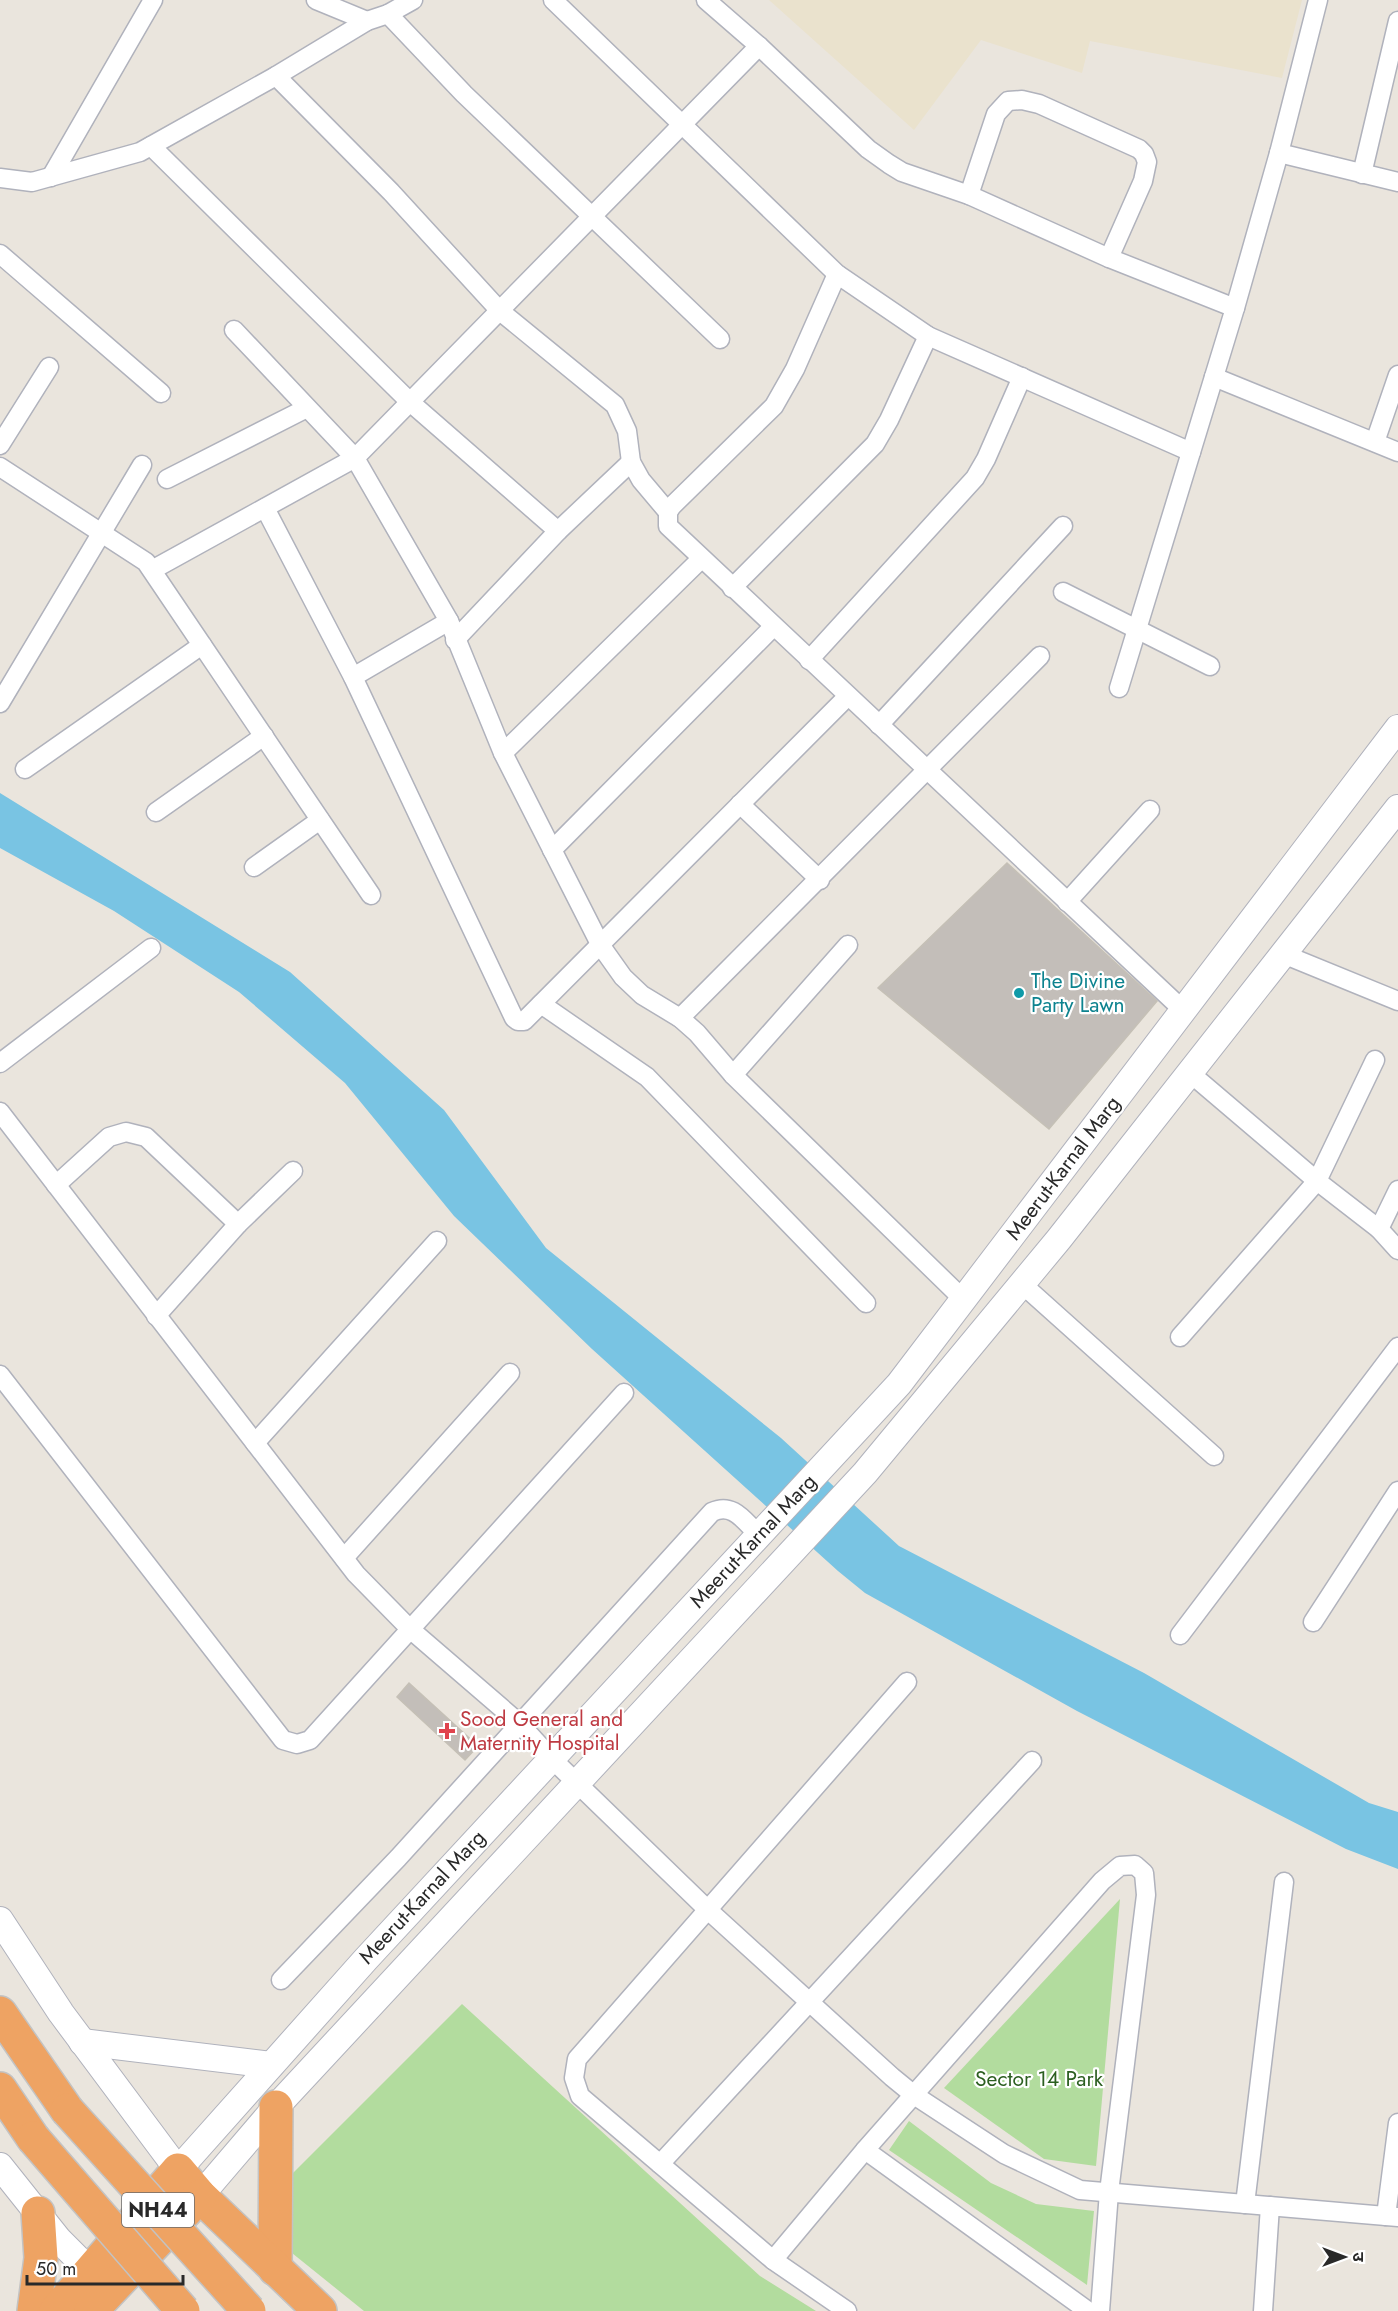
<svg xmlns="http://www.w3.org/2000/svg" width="1398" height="2311" font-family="Jost,'Noto Sans Devanagari',sans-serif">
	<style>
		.education { fill: #eae2cd }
		.green { fill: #b2dc9e }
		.water { fill: #79c4e3 }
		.building { fill: #c3beb9; stroke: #c5c0b6; stroke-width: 1.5 }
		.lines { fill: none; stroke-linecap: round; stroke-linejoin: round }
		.street-casing { stroke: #b0b2bc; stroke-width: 21 }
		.secondary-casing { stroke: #b0b2bc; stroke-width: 28 }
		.highway-casing { stroke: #c3c3c3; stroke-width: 36 }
		.street { stroke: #fff; stroke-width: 18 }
		.secondary { stroke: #fff; stroke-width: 26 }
		.highway { stroke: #eea363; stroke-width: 33 }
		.highway-bridge-casing { stroke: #c3c3c3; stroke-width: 36; stroke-linecap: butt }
		.highway-bridge { stroke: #eea363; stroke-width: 33 }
		.culture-dot { fill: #0f9aa8; stroke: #fff; stroke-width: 2 }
		.health-dot { fill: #e0444e; stroke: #fff; stroke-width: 2 }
		.labels { text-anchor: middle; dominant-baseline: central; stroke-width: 4.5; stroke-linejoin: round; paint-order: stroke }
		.shield { fill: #fff; stroke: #696969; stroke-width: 1.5 }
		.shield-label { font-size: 20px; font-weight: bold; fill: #292929 }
		.culture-label { font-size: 21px; fill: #0d838f; stroke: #fff; text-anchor: start }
		.street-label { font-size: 21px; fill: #292929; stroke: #fff }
		.health-label { font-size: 21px; fill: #be3a42; stroke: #fff; text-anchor: start }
		.park-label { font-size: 21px; fill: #2c5f21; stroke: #fff }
	</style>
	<rect width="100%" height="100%" fill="#eae5dd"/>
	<polygon class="education" points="769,0 1302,0 1282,78 1090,41 1082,73 981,40 914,130"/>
	<g class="green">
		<polygon points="1120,1899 1096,2166 1044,2159 944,2088"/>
		<polygon points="462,2004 760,2276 816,2311 364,2311 287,2249 289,2177"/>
		<polygon points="909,2121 991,2183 1036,2204 1094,2211 1087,2285 889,2150"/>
	</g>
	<polygon class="water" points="0,793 290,972 444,1110 546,1248 781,1438 899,1546 1144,1673 1369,1803 1398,1812 1398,1869 1346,1849 1077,1711 865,1593 838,1571 592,1349 454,1216 345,1083 239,992 114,911 0,848"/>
	<g class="building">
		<polygon points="1007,863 1157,1001 1049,1129 878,988"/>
		<polygon points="409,1683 478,1746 465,1760 397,1697"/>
	</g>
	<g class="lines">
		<defs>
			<g id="street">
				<polyline points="316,0 367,21"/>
				<polyline points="553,0 837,274 928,336 1191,452"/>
				<polyline points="706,0 759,46 868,149 889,164 902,172 969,195 1109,258 1235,308"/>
				<polyline points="388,14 464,94 720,339"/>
				<polyline points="276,76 391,192 500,311 615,405 627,431 631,462 641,480 668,512"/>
				<polyline points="151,146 410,402 558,531"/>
				<polyline points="1279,153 1398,182"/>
				<polyline points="1362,174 1398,21"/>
				<polyline points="51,177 153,0"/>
				<polyline points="0,178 32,182 140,152 276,76 367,21 388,14 413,0"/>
				<polyline points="969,195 996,114 1008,101 1022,100 1039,104 1139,149 1144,154 1147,162 1143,181 1109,258"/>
				<polyline points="0,254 161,393"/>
				<polyline points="837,274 795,369 774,406 672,506 668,512 668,526 1183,1010"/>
				<polyline points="234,330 355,458 449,621 503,753 601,946 623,977 642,995 680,1018 697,1033 733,1075 963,1299"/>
				<polyline points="1214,377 1398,452"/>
				<polyline points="1375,442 1398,375"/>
				<polyline points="0,445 49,367"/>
				<polyline points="0,467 146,562 371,895"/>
				<polyline points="167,479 307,408"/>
				<polyline points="265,508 353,677 514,1018 518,1021 524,1021 848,696"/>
				<polyline points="152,570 355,458 759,46"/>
				<polyline points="732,588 875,444 889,420 928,336"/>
				<polyline points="1063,592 1210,666"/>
				<polyline points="455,640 558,531 631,462"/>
				<polyline points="809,660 975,478 986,459 1022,377"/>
				<polyline points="353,677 449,621"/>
				<polyline points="1119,688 1235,308 1279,153 1318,0"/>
				<polyline points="0,703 142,465"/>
				<polyline points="879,725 1063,526"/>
				<polyline points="503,753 701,559"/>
				<polyline points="25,769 202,645"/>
				<polyline points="740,804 820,880"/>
				<polyline points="156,812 264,736"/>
				<polyline points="552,850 773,627"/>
				<polyline points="254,867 320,820"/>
				<polyline points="1067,902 1150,810"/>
				<polyline points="1283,954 1398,1001"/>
				<polyline points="541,1004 647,1077 866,1303"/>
				<polyline points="680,1018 1040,656"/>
				<polyline points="0,1063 151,948"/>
				<polyline points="1190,1073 1317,1181 1379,1229 1398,1250"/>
				<polyline points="733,1075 848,945"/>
				<polyline points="0,1112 356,1574 410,1629 519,1723 551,1758 708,1910 892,2077 914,2095 1004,2154 1080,2190 1398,2217"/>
				<polyline points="56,1185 109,1137 126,1132 146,1137 238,1224"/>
				<polyline points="1379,1229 1398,1190"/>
				<polyline points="1022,1284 1214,1456"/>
				<polyline points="156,1316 238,1224 293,1171"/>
				<polyline points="1180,1337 1317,1181 1375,1060"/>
				<polyline points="0,1375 283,1740 297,1744 310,1740 624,1393"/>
				<polyline points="255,1443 437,1241"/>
				<polyline points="344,1558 510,1373"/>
				<polyline points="1313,1622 1398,1491"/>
				<polyline points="1180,1635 1398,1347"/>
				<path d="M281,1980l117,-122 314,-346c21,-10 32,9 46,22"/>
				<polyline points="865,2150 1088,2311"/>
				<polyline points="660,2164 1032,1761"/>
				<polyline points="1245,2204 1284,1882"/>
				<polyline points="1386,2216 1398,2123"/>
				<polyline points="773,2260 865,2150 1102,1881 1120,1866 1135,1865 1144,1873 1146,1895 1109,2192 1100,2311"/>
				<polyline points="847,2311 773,2260 580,2096 574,2078 577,2059 907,1682"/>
				<polyline points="1263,2311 1270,2206"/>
			</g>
			<g id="secondary">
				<polyline points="0,1920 61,2013 178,2170 366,1959 899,1384 1398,728"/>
				<polyline points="82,2042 271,2065"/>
				<polyline points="0,2166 59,2240 91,2272"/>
				<polyline points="200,2196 276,2107 865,1473 1059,1239 1398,808"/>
			</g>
			<g id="highway">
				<polyline points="0,2013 67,2110"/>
				<polyline points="0,2089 33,2138"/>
				<polyline points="275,2269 276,2107"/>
				<polyline points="34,2311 41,2258 38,2213"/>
				<polyline points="56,2311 178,2170 200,2196 320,2311"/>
				<polyline points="91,2311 200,2196"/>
			</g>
		</defs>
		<use href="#street" class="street-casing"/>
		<use href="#secondary" class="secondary-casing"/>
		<use href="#highway" class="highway-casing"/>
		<use href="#street" class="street"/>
		<use href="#secondary" class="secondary"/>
		<use href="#highway" class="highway"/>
		<defs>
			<g id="highway-bridge">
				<polyline points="67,2110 249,2311"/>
				<polyline points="33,2138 183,2311"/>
			</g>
		</defs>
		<use href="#highway-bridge" class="highway-bridge-casing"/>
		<use href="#highway-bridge" class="highway-bridge"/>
	</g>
	<circle class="culture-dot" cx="1019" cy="993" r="6"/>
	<path class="health-dot" d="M444 1722h6v6h6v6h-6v6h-6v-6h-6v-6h6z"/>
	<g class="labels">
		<rect class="shield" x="122" y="2193" width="72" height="34" rx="4.5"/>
		<g class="shield-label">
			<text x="158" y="2210">NH44</text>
		</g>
		<g class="culture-label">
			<text x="1031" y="981">The Divine<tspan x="1031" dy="24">Party Lawn</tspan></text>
		</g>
		<g class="street-label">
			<text transform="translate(1063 1168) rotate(-53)">Meerut-Karnal Marg</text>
			<text transform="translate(753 1541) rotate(-47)">Meerut-Karnal Marg</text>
			<text transform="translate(422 1897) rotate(-47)">Meerut-Karnal Marg</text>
		</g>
		<g class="health-label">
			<text x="460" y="1719">Sood General and<tspan x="460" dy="24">Maternity Hospital</tspan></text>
		</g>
		<g class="park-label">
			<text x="1039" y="2079">Sector 14 Park</text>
		</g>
	</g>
	<g transform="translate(1344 2257) rotate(90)" stroke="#ffffff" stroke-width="4.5" paint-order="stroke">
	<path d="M0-4.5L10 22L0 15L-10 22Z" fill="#292929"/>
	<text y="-9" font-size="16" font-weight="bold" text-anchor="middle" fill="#292929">उ</text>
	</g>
	<path d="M27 2275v9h156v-9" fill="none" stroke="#292929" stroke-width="3"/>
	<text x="36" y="2275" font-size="18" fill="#292929" stroke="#ffffff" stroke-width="4.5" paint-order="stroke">50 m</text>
</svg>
